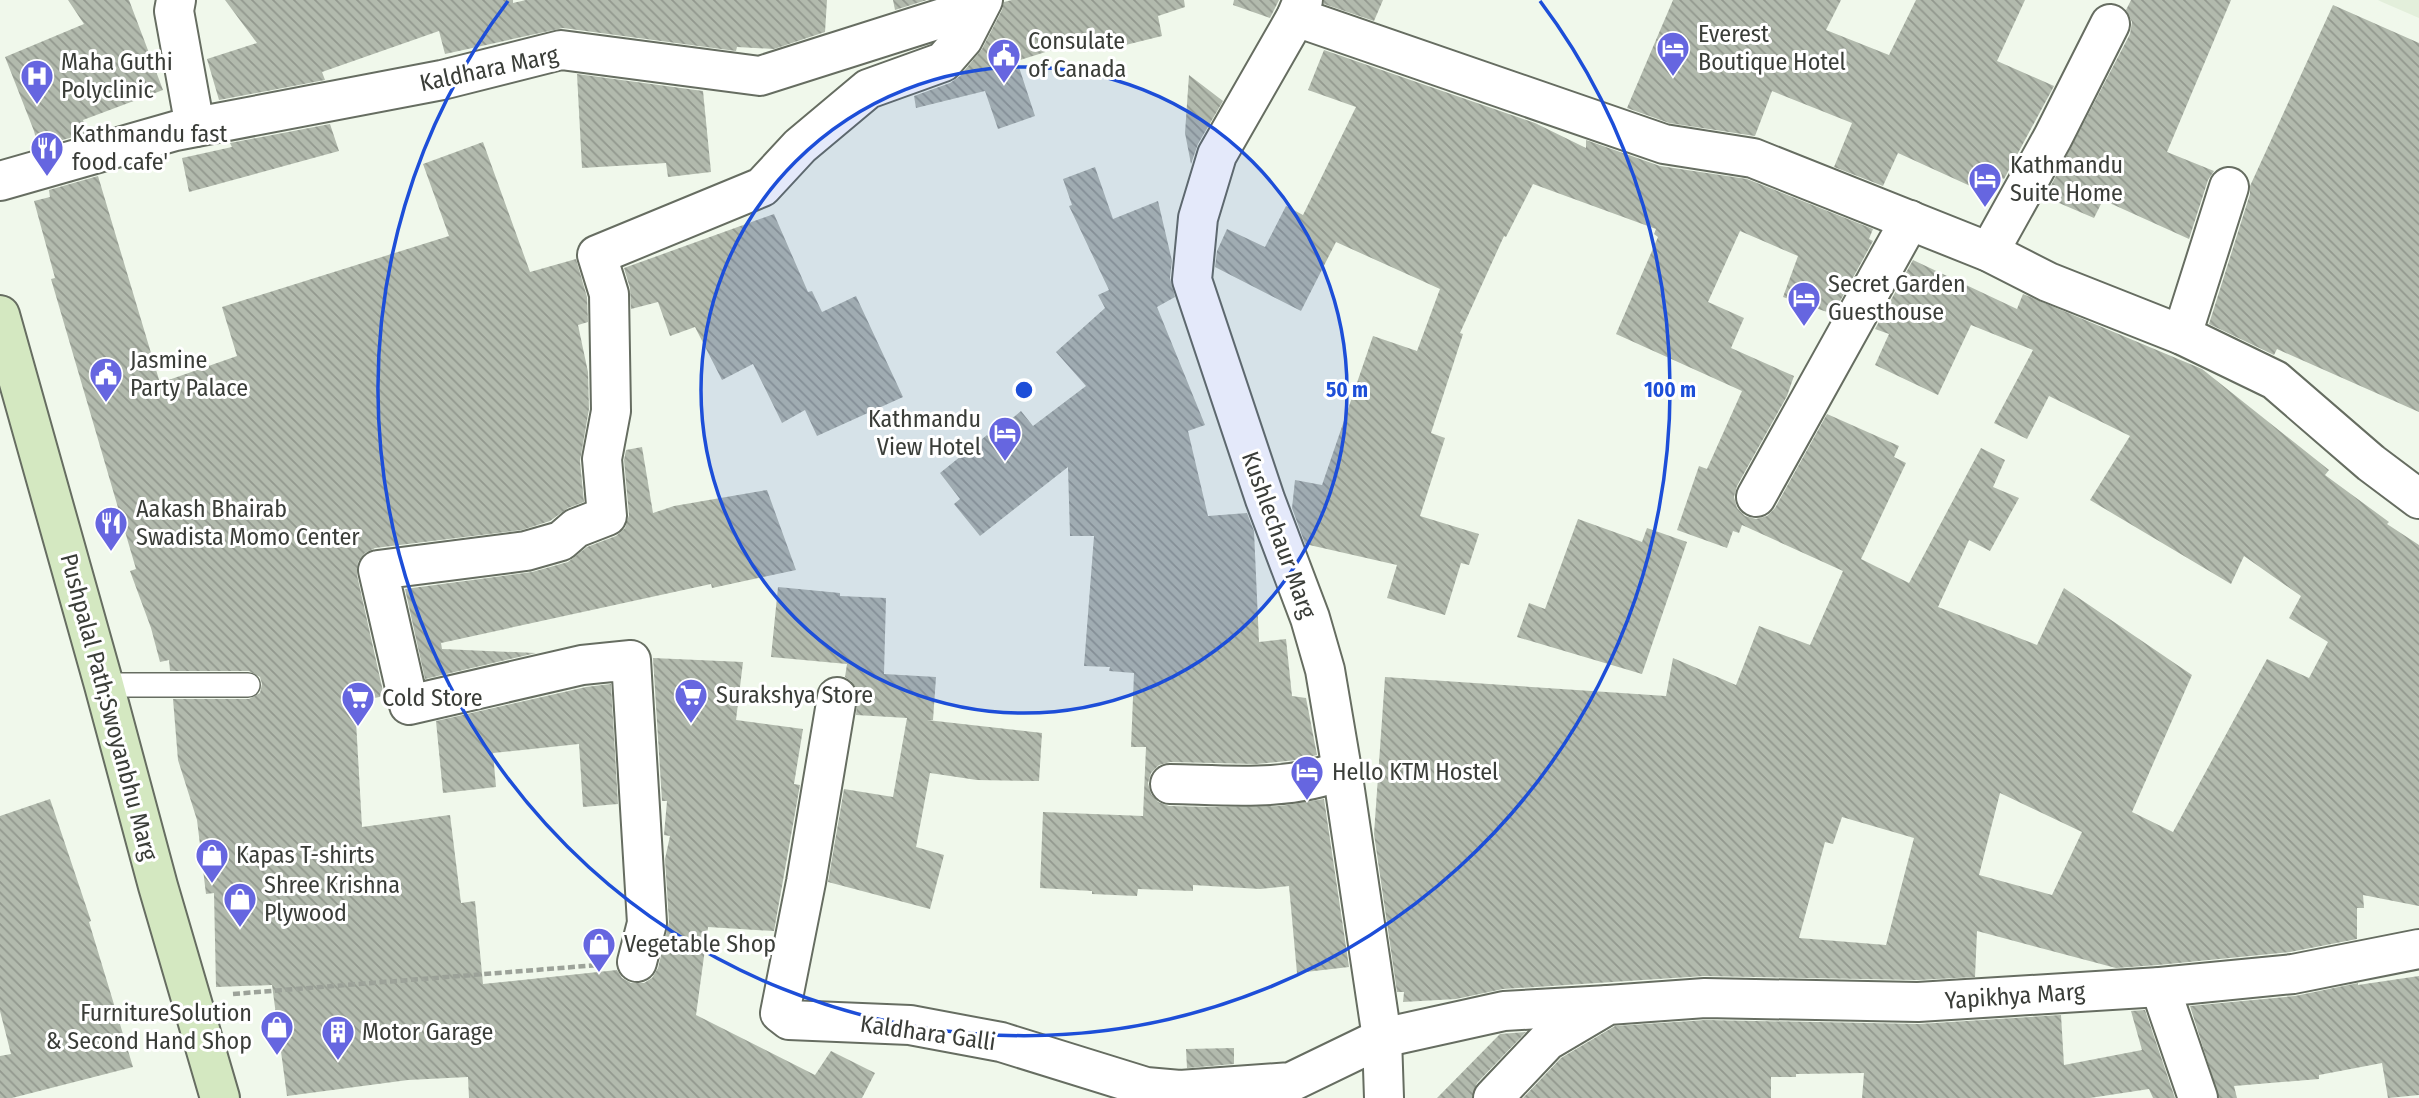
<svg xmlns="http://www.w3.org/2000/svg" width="2419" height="1098" font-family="'Fira Sans Condensed',sans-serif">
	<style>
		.built { fill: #e3efdb }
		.building { fill: url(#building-back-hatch); fill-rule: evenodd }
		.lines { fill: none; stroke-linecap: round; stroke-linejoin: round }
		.service-casing { stroke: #666d61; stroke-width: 26 }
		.minor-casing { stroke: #666d61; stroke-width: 42 }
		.tertiary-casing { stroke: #666d61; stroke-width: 42 }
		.secondary-casing { stroke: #666d61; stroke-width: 42 }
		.path { stroke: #9ca299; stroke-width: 4.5; stroke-dasharray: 7 3.5; stroke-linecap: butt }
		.service { stroke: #fff; stroke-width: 23 }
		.minor { stroke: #fff; stroke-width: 38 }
		.tertiary { stroke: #fff; stroke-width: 38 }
		.secondary { stroke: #d4e8c1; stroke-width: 38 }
		.ring { fill: none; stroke: #1d4ed8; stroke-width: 3.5 }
		.labels { text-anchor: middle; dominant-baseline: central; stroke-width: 6; stroke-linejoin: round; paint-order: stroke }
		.poi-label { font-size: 24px; fill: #3a3d38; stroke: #fff; text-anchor: start }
		.street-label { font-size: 24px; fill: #3a3d38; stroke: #fff }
		.centre { fill: #1d4ed8; stroke: #fff; stroke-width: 3.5 }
		.ring-label { font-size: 21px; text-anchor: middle; font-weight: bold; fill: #1d4ed8; stroke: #fff; stroke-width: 6; stroke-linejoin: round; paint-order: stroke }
	</style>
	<defs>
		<pattern id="building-back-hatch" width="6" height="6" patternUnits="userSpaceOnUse" patternTransform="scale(1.75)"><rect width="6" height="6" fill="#b2baad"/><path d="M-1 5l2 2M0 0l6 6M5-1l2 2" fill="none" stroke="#92988e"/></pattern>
	</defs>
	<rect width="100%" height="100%" fill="#f0f8eb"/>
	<polygon class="built" points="2378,0 2419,0 2419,18 2382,2"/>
	<g class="building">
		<polygon points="68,0 129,0 163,90 83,120 87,133 38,147 34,131 5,57 84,24"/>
		<polygon points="225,0 513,0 513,3 526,0 827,0 825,32 774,49 737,47 736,51 563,28 445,54 439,31 322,72 325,80 219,100 207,59 257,43"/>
		<polygon points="893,0 927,0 895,10"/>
		<polygon points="1012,0 1184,0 1185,7 1158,16 1162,36 1097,52 1093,37 1017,61 1035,116 998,129 985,91 916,108 914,96 950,83 960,76 982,49 1002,10 1004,2"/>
		<polygon points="1234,0 1279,0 1270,18 1233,5"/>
		<polygon points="1324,0 1383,0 1374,21 1324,4"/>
		<polygon points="1673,0 1841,0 1826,30 1889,55 1916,0 2025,0 1997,61 2054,86 2004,179 1987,172 1979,190 1898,153 1883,186 1834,167 1852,123 1772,91 1755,136 1669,123 1627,108"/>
		<polygon points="2131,0 2231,0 2167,152 2214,171 2208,180 2189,239 2103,200 2094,218 2045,197 2130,34 2132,22 2126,10"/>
		<polygon points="2333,5 2419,43 2419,412 2277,349 2274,355 2209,324 2250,194 2250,186"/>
		<path d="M1324,50l211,73 51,25v-8l74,26 87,13 126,50 -4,10 4,2 -40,73 -50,-17 15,-41 -58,-25 -32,71 36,16 -13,30 63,28 -7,20 -50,90 -3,11 3,11 8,8 11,3 11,-3 8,-8 52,-94 72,32 -5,11 12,6 -45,96 48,24 72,-135 24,12 -12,27 26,11 -29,53 -21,-11 -31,67 99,38 27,-57 128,87 -60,137 41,20 94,-173 42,19 19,-36 -39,-24 12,-22 -57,-40 -13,28 -141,-84 40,-64 -81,-40 -22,43 -33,-16 39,-73 -62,-25 -33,70 -63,-30 14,-31 -14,-5 38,-69 104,49 6,-15 179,75 127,101 -4,5 64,47 -2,2 32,21v361l-56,-11 1,13h-7v31l-67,13 -132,13 -42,3 -139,-37 -2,46 -57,3 -214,-4 -201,13 -47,10 -53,3 1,-10h-7l-23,-158 11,-157 281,19 7,-38 63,27 23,-59 51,19 33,-74 -101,-46 -3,8 -6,-2 -6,17 -50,-18 22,-64 8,3 35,-78 -126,-57 42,-97 -4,-3 2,-5 -123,-45 -27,53 -2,-1 -44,97 3,1 -32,99 14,5 -25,78 59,18 -10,31 -8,-2 -16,52 -58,-17 10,-33 -92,-21 -13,-36 3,-28 27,5 51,-149 44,15 23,-62 -104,-47 -35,69 -86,-44 2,-16 10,-22 38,18 21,-41 17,9 53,-108 -48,-17zM2000,793l82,39 -30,63 -73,-20zM1842,817l72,21 -28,107 -87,-7 26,-96 8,2z"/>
		<polygon points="577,74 703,91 711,172 668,177 666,163 582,168"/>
		<polygon points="1189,75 1223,101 1198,144 1191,164 1185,133"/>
		<polygon points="330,124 339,151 189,192 182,158 232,147 230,143"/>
		<polygon points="483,142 530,272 576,259 587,297 588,322 578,325 588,372 589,409 580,461 584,502 568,508 550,521 522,530 375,548 365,553 358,562 357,575 384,696 351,703 356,721 362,827 450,815 461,903 475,901 483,984 617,970 622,978 631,983 644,983 652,978 658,968 669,922 665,859 670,836 664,835 667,801 662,801 653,658 743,662 736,720 803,729 794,784 800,785 774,931 708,927 696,1015 815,1075 831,1051 875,1073 862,1098 469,1098 468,1077 408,1080 287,1096 272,985 216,987 214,893 206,894 197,820 178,760 173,699 249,699 260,693 262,684 260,677 249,671 170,671 169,660 160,662 151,628 130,571 136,569 51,279 55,278 34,201 50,197 49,190 98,176 160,383 237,356 222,307 449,236 423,164"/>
		<polygon points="1095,167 1113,219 1158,201 1172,261 1170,278 1175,297 1157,307 1205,425 1188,431 1208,516 1247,513 1254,531 1259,642 1286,639 1292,696 1306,698 1317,755 1297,760 1256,764 1170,762 1159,765 1151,773 1148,783 1151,794 1158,802 1169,806 1213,807 1280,806 1324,799 1349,967 1297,973 1289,886 1260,889 1193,885 1193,891 1138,889 1137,896 1092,894 1092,891 1040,888 1043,812 1143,816 1146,747 1131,747 1134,673 1109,671 1110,667 1084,666 1094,536 1070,536 1068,467 980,536 954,504 960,499 940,473 987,435 989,438 1021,411 1033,426 1086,386 1056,352 1105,308 1098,295 1109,290 1069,206 1072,205 1063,179"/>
		<polygon points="774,214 808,292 812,291 822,312 856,296 903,397 817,436 805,410 782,423 753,364 722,380 695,327 670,336 658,302 631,309 630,288 624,268"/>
		<polygon points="642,447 653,513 674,506 767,490 796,570 712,588 711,584 441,643 442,649 536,653 425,679 405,589 532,572 568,562 587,547 616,536 625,528 629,515 624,460 626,450"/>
		<polygon points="1578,519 1642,542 1647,528 1687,542 1642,674 1517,637 1529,603 1545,609"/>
		<polygon points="778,587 840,593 840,596 886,598 884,674 936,677 933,720 927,720 1042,733 1039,781 977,780 930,773 916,847 944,855 930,909 828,882 844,789 893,797 907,718 856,715 858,690 851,681 845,677 847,664 771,657"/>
		<polygon points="611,684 618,804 583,807 579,744 493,753 496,787 443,793 436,721 586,687"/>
		<polygon points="50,799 91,921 89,922 133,1067 12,1098 0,1098 0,1056 11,1054 0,1011 0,816"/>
		<polygon points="2419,976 2419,1095 2388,1098 2382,1063 2319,1075 2319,1079 2234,1086 2237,1098 2219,1098 2190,1006 2295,996 2358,983 2358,985"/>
		<polygon points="2145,1010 2175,1098 2153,1098 2149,1089 2090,1098 1862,1098 1864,1073 1796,1074 1796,1077 1771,1077 1771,1098 1523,1098 1561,1058 1615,1026 1706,1020 1919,1024 2061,1015 2064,1065 2142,1050 2131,1011"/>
		<polygon points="1526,1032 1477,1083 1472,1098 1437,1098 1500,1034"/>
		<polygon points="1234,1048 1234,1064 1187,1068 1186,1049"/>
	</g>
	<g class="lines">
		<defs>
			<polyline id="service" points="104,685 248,685"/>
			<g id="minor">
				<polyline points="176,0 174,11 195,127"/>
				<polyline points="1296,17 1664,144 1753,158 1989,252 2048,282 2182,335 2275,380 2371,463 2419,499"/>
				<polyline points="0,181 175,131 442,80 561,50 760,76 949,16 974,0"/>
				<polyline points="1989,252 2053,137 2110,24"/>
				<polyline points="2182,335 2229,187"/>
				<polyline points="1756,497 1910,220"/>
				<polyline points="837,697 806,882 780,1013 789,1020 910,1025 1001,1042 1146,1087 1180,1090 1291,1082 1382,1038 1504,1011 1608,1005"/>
				<path d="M1170,784c57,1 118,8 172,-14"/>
				<polyline points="637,962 647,923 631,660 582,665 409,705 378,570 526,551 561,541 576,528 607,516 602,459 611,411 609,294 597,255 762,187 800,146 868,89 943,62 963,39 983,0"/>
				<polyline points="2160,987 2198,1098"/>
				<polyline points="1493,1098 1547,1041 1608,1005 1705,998 1918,1002 2160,987 2293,974 2419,949"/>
			</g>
			<polyline id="tertiary" points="1303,0 1296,17 1217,155 1198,218 1192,280 1265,499 1310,618 1325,670 1342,770 1382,1038 1384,1098"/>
			<polyline id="secondary" points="0,315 104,685 158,886 220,1098"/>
		</defs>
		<use href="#service" class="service-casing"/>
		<use href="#minor" class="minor-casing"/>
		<use href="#tertiary" class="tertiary-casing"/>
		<use href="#secondary" class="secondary-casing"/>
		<polyline class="path" points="233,994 598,965"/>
		<use href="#service" class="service"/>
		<use href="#minor" class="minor"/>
		<use href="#tertiary" class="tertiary"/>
		<use href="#secondary" class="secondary"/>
	</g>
	<circle cx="1024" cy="390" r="323" fill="#1d4ed8" fill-opacity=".12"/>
	<g class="ring">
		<circle cx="1024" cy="390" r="323"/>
		<path d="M1540 1A646 646 0 1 1 508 1"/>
	</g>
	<defs>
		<symbol id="hotel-pin" viewBox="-11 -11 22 30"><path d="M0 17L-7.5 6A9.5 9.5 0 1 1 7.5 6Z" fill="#6666e0" stroke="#fff"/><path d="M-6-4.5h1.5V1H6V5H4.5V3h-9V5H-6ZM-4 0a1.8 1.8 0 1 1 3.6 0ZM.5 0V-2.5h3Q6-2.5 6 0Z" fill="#fff"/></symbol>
		<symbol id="civic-pin" viewBox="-11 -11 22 30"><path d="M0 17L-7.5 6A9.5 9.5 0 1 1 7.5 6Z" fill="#6666e0" stroke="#fff"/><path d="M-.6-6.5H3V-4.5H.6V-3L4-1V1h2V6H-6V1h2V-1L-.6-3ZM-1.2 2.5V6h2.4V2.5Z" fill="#fff"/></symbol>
		<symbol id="hospital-pin" viewBox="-11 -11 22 30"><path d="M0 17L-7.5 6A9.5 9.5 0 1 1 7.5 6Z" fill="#6666e0" stroke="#fff"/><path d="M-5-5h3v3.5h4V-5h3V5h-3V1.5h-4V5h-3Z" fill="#fff"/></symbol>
		<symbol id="restaurant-pin" viewBox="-11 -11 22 30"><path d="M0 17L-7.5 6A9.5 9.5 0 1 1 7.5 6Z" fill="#6666e0" stroke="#fff"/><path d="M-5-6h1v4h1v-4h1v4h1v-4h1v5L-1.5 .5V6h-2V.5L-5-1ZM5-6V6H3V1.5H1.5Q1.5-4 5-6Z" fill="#fff"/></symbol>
		<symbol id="supermarket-pin" viewBox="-11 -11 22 30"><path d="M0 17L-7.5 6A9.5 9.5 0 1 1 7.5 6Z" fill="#6666e0" stroke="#fff"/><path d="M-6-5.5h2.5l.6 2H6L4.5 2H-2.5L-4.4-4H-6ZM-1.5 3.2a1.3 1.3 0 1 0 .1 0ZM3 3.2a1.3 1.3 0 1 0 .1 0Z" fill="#fff"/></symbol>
		<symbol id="shop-pin" viewBox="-11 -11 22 30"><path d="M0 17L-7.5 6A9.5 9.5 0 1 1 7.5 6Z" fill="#6666e0" stroke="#fff"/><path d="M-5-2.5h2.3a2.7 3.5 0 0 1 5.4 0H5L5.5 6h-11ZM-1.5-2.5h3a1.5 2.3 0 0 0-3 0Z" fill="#fff"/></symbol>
		<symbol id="building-pin" viewBox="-11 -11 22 30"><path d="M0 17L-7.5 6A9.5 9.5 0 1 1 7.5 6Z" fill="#6666e0" stroke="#fff"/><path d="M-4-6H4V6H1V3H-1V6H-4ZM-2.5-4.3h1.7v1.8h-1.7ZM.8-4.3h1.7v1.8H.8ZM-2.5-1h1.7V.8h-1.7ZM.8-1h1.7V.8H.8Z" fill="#fff"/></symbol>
	</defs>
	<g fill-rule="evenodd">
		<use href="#hotel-pin" x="1654" y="29" width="38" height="52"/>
		<use href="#civic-pin" x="985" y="36" width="38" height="52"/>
		<use href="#hospital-pin" x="18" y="57" width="38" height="52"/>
		<use href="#restaurant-pin" x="28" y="129" width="38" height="52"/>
		<use href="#hotel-pin" x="1966" y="160" width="38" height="52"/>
		<use href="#hotel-pin" x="1785" y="279" width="38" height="52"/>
		<use href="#civic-pin" x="87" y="355" width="38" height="52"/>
		<use href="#hotel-pin" x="986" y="414" width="38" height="52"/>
		<use href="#restaurant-pin" x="92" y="504" width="38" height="52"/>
		<use href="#supermarket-pin" x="672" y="676" width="38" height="52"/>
		<use href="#supermarket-pin" x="339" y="679" width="38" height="52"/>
		<use href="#hotel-pin" x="1288" y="753" width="38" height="52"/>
		<use href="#shop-pin" x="193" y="836" width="38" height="52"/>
		<use href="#shop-pin" x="221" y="880" width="38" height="52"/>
		<use href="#shop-pin" x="580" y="925" width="38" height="52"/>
		<use href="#shop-pin" x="258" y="1008" width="38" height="52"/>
		<use href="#building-pin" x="319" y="1013" width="38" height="52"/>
	</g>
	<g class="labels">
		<g class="poi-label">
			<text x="1698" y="34">Everest<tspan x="1698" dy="28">Boutique Hotel</tspan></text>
			<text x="1028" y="41">Consulate<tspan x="1028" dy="28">of Canada</tspan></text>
			<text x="61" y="62">Maha Guthi<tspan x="61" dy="28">Polyclinic</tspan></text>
			<text x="72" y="134">Kathmandu fast<tspan x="72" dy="28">food cafe'</tspan></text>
			<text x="2010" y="165">Kathmandu<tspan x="2010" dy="28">Suite Home</tspan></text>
			<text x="1828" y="284">Secret Garden<tspan x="1828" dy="28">Guesthouse</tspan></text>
			<text x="130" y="360">Jasmine<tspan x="130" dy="28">Party Palace</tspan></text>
			<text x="981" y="419" text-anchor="end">Kathmandu<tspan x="981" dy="28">View Hotel</tspan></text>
			<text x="136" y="509">Aakash Bhairab<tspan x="136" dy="28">Swadista Momo Center</tspan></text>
			<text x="716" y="695">Surakshya Store</text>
			<text x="382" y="698">Cold Store</text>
			<text x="1332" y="772">Hello KTM Hostel</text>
			<text x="236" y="855">Kapas T-shirts</text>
			<text x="264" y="885">Shree Krishna<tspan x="264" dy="28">Plywood</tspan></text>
			<text x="624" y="944">Vegetable Shop</text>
			<text x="252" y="1013" text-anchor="end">FurnitureSolution<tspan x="252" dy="28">&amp; Second Hand Shop</tspan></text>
			<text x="362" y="1032">Motor Garage</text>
		</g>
		<g class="street-label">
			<text transform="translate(489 69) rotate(-12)">Kaldhara Marg</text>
			<text transform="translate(1279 535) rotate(70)">Kushlechaur Marg</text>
			<text transform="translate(109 707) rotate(75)">Pushpalal Path;Swoyanbhu Marg</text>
			<text transform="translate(2015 996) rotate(-4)">Yapikhya Marg</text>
			<text transform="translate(928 1033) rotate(8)">Kaldhara Galli</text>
		</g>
	</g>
	<circle cx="1024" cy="390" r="10" class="centre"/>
	<g class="ring-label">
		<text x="1347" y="397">50 m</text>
		<text x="1670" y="397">100 m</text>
	</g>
</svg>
